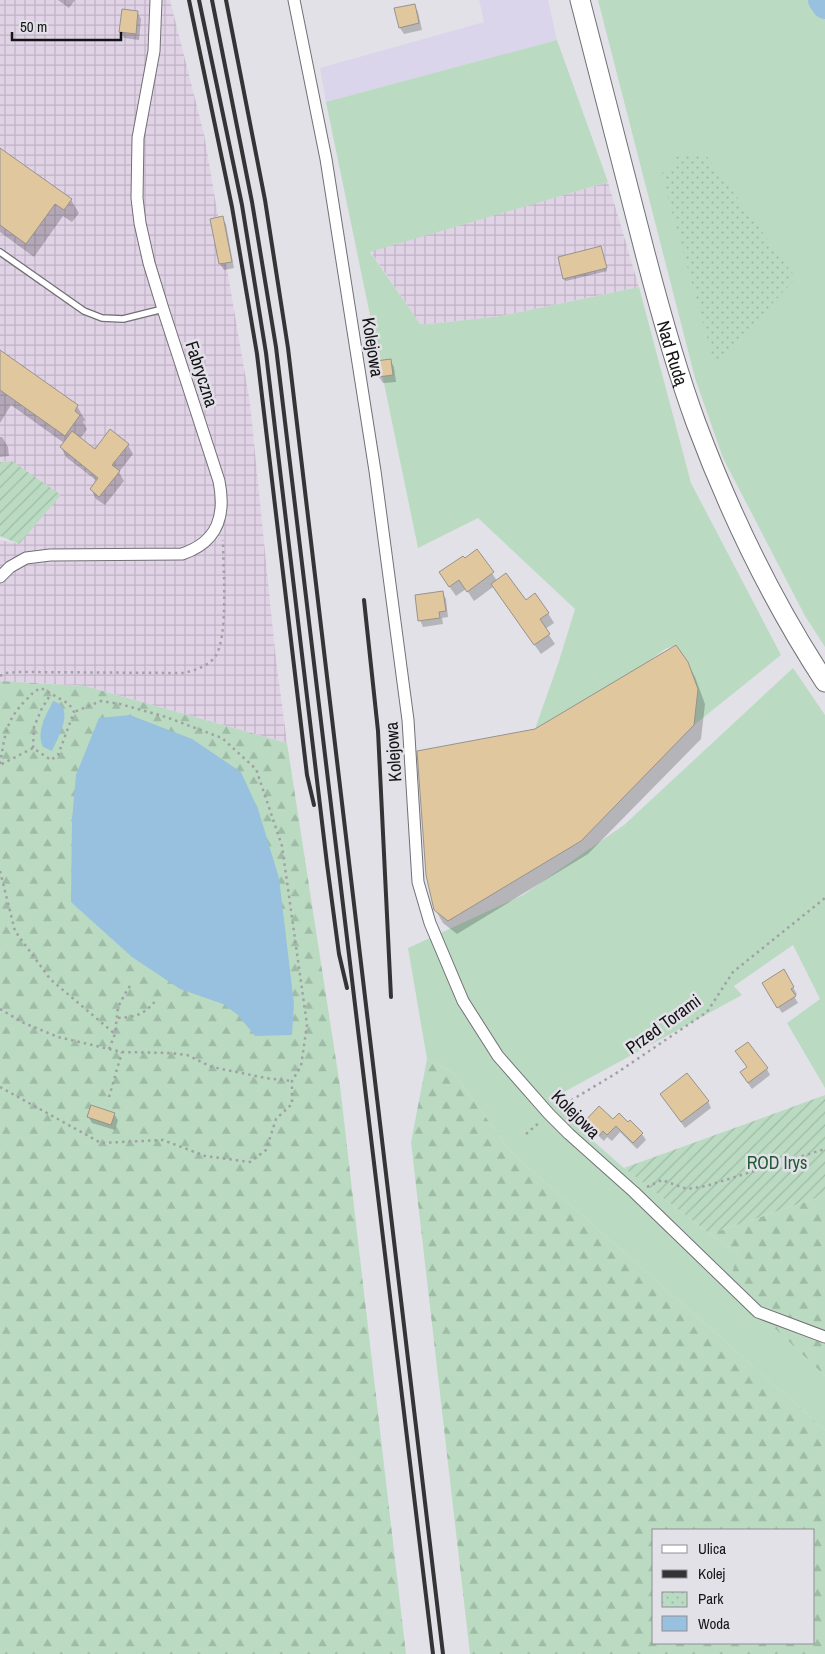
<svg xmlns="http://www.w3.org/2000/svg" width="825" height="1654" font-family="'Archivo Narrow',sans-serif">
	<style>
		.commercial { fill: #dad5eb }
		.industrial { fill: url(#industrial-grid) }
		.grass { fill: #badbc2 }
		.forest { fill: url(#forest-firs); fill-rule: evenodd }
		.park { fill: url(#park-dots) }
		.garden { fill: url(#garden-furrows) }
		.water { fill: #98c0df }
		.shadow { fill: #0003 }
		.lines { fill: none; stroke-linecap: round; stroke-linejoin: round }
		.river { stroke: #98c0df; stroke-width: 26 }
		.building { fill: #e1c79e; stroke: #97938d }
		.lane-casing { stroke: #717076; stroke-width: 8 }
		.street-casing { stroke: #717076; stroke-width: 13 }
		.primary-casing { stroke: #717076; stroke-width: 21 }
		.path { stroke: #a1a0a5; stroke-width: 2.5; stroke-dasharray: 2.5 4; stroke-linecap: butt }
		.lane { stroke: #fff; stroke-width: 5.5 }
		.street { stroke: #fff; stroke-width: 11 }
		.primary { stroke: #fff; stroke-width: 19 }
		.rail { stroke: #343437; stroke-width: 4 }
		.labels { text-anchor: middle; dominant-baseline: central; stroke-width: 5; stroke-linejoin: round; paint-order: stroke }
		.street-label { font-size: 18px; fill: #141416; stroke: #e3e1e8 }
		.park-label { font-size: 18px; fill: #1f5c34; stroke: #e3e1e8 }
	</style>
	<defs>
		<pattern id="industrial-grid" width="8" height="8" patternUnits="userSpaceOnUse" patternTransform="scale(1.25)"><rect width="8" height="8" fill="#e1d3e6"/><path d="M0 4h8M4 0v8" fill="none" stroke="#c0b4c5"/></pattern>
		<pattern id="forest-firs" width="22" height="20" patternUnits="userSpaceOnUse" patternTransform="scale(1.25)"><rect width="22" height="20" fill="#badbc2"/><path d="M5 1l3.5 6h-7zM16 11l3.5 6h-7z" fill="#9fbba6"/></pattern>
		<pattern id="park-dots" width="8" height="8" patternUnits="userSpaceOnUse" patternTransform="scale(1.25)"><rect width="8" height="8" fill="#badbc2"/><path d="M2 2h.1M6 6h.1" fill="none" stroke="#9fbba6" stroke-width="1.8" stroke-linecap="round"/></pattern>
		<pattern id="garden-furrows" width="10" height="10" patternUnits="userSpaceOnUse" patternTransform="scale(1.25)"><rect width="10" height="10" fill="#badbc2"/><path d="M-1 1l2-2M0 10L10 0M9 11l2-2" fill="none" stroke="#9fbba6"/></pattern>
	</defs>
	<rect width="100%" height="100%" fill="#e3e1e8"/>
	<polygon class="commercial" points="479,0 548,0 557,40 326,102 320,68 484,22"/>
	<g class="industrial">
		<polygon points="0,0 170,0 204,134 250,403 275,651 287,743 85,686 0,681 0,540 19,544 12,461 0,462"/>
		<polygon points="608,182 639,287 501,316 421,325 370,251"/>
	</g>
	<g class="grass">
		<polygon points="598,0 825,0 825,647 805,616 723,458 695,378"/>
		<polygon points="557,40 608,182 370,252 421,325 501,316 639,287 691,483 781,655 694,725 698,689 688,662 676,645 665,649 641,667 535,729 559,661 575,609 478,518 418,548 326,102"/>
		<polygon points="793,668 825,715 825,1088 787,1023 820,999 793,945 734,986 742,995 553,1098 568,1119 624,1168 710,1234 738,1253 730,1284 825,1376 825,1430 513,1154 453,1073 427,1059 408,948 523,895 624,825"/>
	</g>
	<g class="forest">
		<polygon points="0,681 85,686 287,743 340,1086 406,1654 0,1654"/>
		<path d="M427,1059l26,14 60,81 312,276v224h-355l-59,-512zM654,1530h160v113h-160z"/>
		<polygon points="825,1195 825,1376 729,1284 738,1253 710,1234"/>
	</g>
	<polygon class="park" points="706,155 796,278 715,366 661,173 673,170 674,157"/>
	<g class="garden">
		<polygon points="12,461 61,495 19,544 0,536 0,462"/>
		<polygon points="825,1095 825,1195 710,1234 624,1168"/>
	</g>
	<g class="water">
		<path d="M53,701c3,1 6,2 8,4 10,11 -4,35 -9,46l-9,-4c-7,-16 3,-31 10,-46z"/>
		<polygon points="130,715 192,739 241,772 258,809 279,878 294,1004 292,1035 255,1036 238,1015 223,1004 180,989 132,957 71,902 72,819 76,775 99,718"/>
	</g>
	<g class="shadow">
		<polygon points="58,0 75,0 69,8"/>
		<polygon points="414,5 418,12 422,30 404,34 400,28 395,9"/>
		<polygon points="137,12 141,19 139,40 124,38 121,32"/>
		<polygon points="0,149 71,200 79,213 72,222 63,216 34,257 0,232"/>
		<polygon points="222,218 226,224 234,268 224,270 220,264 212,220"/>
		<polygon points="601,247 607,271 566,281 564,279"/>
		<polygon points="0,351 77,406 85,420 83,422 87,429 80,439 95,450 128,445 133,454 119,472 124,481 105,505 96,499 91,489 97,481 66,457 61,447 64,443 11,405 0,423"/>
		<polygon points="390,360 394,367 396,382 383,383 379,377"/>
		<polygon points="0,437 2,437 8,447 9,456 0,457"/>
		<polygon points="477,550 497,581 526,602 548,613 554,623 545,629 555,644 541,654 493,587 474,601 466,589 456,596 446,582 465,559"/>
		<polygon points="442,592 446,599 448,617 442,618 443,624 423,627 420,620"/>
		<polygon points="687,662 695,677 705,704 701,739 588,854 457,934 443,923 435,909 535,730"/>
		<polygon points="783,971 797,994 794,996 798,1003 782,1013 763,983"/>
		<polygon points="736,1052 767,1069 770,1075 752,1089 745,1079 748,1068"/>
		<polygon points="665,1100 708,1101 711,1108 685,1128"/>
		<polygon points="114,1114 118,1120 115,1130 92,1123 88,1116"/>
		<polygon points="587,1121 613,1121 628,1124 630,1122 642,1134 646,1140 637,1149 620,1132 612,1141 607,1137 604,1141 590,1128"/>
	</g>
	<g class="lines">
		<polyline class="river" points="821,0 825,6"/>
	</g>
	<g class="building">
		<polygon points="415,4 419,23 399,28 394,8"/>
		<polygon points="122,9 138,11 136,34 119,32"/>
		<polygon points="0,148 72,199 64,210 55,204 26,244 0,225"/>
		<polygon points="223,216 232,262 219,264 210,219"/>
		<polygon points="601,246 607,268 563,279 558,257"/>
		<polygon points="0,350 78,405 75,411 80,415 65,436 0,390"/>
		<polygon points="391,359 393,375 378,377 376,361"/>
		<polygon points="110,429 129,444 112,465 120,471 99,497 90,489 98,478 60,447 72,431 95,449"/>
		<polygon points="477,549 494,572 467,592 459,580 449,587 439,572 463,556 465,558"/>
		<polygon points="506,573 526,600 535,593 549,613 540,619 550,634 534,645 491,584"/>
		<polygon points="443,591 446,611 439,612 440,618 418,621 415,595"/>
		<polygon points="676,645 688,662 698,689 694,725 581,841 448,921 434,910 426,875 417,751 535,729"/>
		<polygon points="784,969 794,987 791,989 796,996 777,1008 762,983"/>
		<polygon points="748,1042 768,1068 748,1083 740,1072 747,1067 735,1051"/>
		<polygon points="687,1073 709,1101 681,1122 660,1094"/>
		<polygon points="91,1105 115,1113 111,1125 87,1117"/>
		<polygon points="599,1106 613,1119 619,1113 628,1122 630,1120 643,1133 633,1143 616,1126 607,1135 603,1131 600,1135 585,1121"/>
	</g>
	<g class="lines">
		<defs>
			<polyline id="lane" points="0,252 84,311 102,318 123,319 163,309"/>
			<g id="street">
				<polyline points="294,0 326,159 375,471 408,720 418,882 430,923 463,1001 498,1056 549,1114 569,1134 634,1192 758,1312 825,1337"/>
				<path d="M0,577l10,-10 16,-9 24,-3 132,-1c36,-12 44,-38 37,-73l-56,-172 -14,-46 -9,-40 -3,-25 1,-60 16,-87 2,-51"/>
			</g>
			<g id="primary">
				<path id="s1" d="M580,0c21,83 42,166 64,249 15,58 31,117 52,174 34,91 76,178 129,259"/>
			</g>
		</defs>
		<use href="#lane" class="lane-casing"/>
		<use href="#street" class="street-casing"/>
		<use href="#primary" class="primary-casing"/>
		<g class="path">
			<path d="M0,676l6,-3 12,-1 166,1c11,-3 23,-6 31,-16 14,-20 8,-90 8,-117"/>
			<polyline points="33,748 34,727 42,708 51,694"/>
			<path d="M0,764c5,-28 5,-43 26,-64 5,-5 8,-9 15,-12l28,16 5,8 -16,43 -7,5 -18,-12 -33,17"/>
			<polyline points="0,871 15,931 50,979 115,1034"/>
			<polyline points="0,1009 24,1023 58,1037 122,1052 171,1053 187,1055 212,1067 266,1078 292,1081"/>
			<path d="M118,1018c19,-1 27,-4 39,-19"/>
			<polyline points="109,1049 115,1034 118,1007 126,992 132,983"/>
			<polyline points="0,1087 101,1143 163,1140 205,1156 250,1162 266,1150 276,1119 292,1104 292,1081 301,1066 307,1025 282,846 256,769 222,738 166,717 120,704 101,701 74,712"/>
			<polyline points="109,1097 122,1052"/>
			<polyline points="560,1107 615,1074 707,1012 733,972 825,898"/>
			<polyline points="526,1134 540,1122"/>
			<polyline points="647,1187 662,1180 687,1189 706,1186 825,1149"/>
		</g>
		<use href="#lane" class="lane"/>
		<use href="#street" class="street"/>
		<use href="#primary" class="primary"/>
		<g class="rail">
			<polyline points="189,0 232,207 257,354 307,775 314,805"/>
			<polyline points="199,0 242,205 266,353 327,864 339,954 347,988"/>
			<polyline points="212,0 252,202 276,347 433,1654"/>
			<polyline points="226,0 265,200 288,348 443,1654"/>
			<polyline points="364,600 378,731 391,997"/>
		</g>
	</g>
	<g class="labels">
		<g class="street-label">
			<text transform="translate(373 347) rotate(81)">Kolejowa</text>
			<text stroke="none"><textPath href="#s1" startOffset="365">Nad Rudą</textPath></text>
			<text transform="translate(202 374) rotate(72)">Fabryczna</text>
			<text transform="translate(393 752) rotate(-94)">Kolejowa</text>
			<text transform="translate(663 1024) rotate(-36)">Przed Torami</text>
			<text transform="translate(576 1114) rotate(45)">Kolejowa</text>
		</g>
		<g class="park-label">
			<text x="777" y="1162">ROD Irys</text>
		</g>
	</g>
	<rect x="652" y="1529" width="162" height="115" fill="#e3e1e8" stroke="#908f94"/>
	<rect x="662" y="1545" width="25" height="8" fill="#ffffff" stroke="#908f94"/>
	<text x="698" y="1554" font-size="15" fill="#141416">Ulica</text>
	<rect x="662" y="1570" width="25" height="8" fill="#343437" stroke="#908f94"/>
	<text x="698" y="1579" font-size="15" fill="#141416">Kolej</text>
	<rect x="662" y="1592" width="25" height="15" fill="url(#park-dots)" stroke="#908f94"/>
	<text x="698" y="1604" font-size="15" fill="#141416">Park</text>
	<rect x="662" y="1616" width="25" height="15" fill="#98c0df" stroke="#908f94"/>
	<text x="698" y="1629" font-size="15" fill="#141416">Woda</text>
	<path d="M12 32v8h109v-8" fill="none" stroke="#141416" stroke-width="2.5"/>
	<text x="20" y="32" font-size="15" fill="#141416" stroke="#e3e1e8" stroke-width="4" paint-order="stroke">50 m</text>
</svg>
